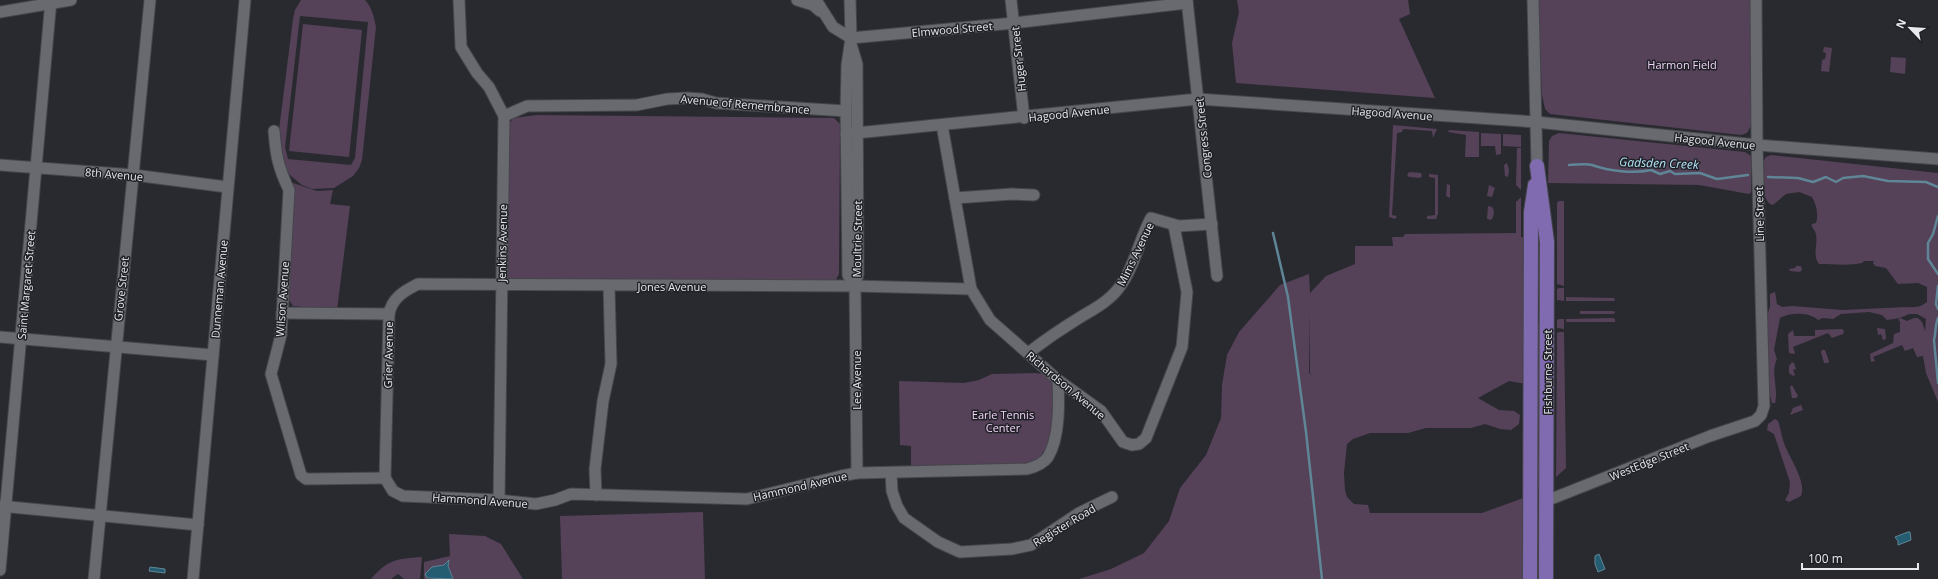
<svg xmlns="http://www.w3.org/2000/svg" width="1938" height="579" font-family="'Open Sans',sans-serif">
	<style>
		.green { fill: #554158; fill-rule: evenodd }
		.water { fill: #245c71; stroke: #5f8696 }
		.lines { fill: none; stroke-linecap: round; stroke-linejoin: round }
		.stream { stroke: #5f8696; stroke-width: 2.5 }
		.minor-casing { stroke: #45464b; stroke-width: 13 }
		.major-casing { stroke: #45464b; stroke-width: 16 }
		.minor { stroke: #686a70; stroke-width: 11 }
		.major { stroke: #816bb0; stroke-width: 14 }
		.labels { text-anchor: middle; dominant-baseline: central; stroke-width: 3; stroke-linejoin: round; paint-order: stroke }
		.street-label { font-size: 11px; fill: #e8e9ed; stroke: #1f2126 }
		.park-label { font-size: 11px; fill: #f3d4f8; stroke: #1f2126 }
		.water-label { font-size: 12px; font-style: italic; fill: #b2e3f8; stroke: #1f2126 }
	</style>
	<rect width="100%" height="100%" fill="#292a30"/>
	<g class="green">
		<path d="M301,0h64c7,8 9,16 11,27l-14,133 -3,8 -6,8 -19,12 -22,1 -10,-4 -17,-14 -7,-33 15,-119 2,-9zM300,16l68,6 -13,136 -4,7 -63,-6 -3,-12z"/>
		<polygon points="1237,0 1408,0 1410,14 1399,19 1435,98 1236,83 1232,43 1239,12"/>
		<polygon points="1538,0 1750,0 1752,124 1747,133 1741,135 1550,114 1545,109 1542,95"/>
		<polygon points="303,24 362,30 349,157 289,151"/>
		<polygon points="1824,47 1832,48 1829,72 1821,71 1822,60 1825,59 1826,53 1823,52"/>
		<polygon points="1891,57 1906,58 1905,74 1890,72"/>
		<polygon points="537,115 834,118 840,124 839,274 833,285 507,283 507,128 513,118"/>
		<polygon points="1393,125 1437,129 1433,138 1432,131 1403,129 1402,132 1397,133 1392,215 1397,216 1395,219 1389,217"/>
		<polygon points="1449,130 1479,132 1479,157 1465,157 1466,135 1448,132"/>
		<polygon points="1481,133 1501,134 1501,154 1496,155 1495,146 1481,146"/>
		<polygon points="1559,133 1745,152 1750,155 1753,161 1751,169 1751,192 1749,194 1699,185 1548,183 1549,141 1552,136"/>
		<polygon points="1503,134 1521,135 1521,147 1503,146"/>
		<polygon points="1517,148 1521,148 1521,190 1516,185"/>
		<path d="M1771,155l167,18v229l-12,-29 -3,-17 -6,1 -4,-9 -8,3 -3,-6 -29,12 2,4 -4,1 -1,-8 23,-11 1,-9 6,-2v-11l-2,-1 2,-2 -13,2 -5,-5 -13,-3 -28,2 -8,5 -10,-1 -5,2c-8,-8 -28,-8 -38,-2l-6,32 3,9c-7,14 2,30 -2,44h-3l-4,-16 -2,-67 4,-14v-12l5,-2 2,12 5,3 10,-1 50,4 65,-3c7,1 14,0 20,-5v-15l-9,-4 -20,1 -12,-16 -11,-2 -2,-3 1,-2h-10l-2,2c-14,3 -29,1 -43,1 -7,-9 -1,-19 -3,-29 0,-5 -5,-6 -4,-11l4,-1c3,-9 0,-19 -4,-26l-13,-5 -13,2 -13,11c-2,-1 -4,-1 -5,-3 -7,-7 -8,-39 -2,-45zM1909,314h8l9,5 -1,12 -3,-9 -4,-4h-4l-7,3 -7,-3z"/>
		<polygon points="1507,163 1509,170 1508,177 1505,176 1504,165"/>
		<polygon points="1409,172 1421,173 1422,176 1420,178 1409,177 1407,175"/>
		<polygon points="1429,174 1438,175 1438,214 1436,219 1427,219 1427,216 1435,215 1435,178 1429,177"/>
		<polygon points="293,183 317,191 333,190 330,204 350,206 337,310 293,306 289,300"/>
		<polygon points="1447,184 1450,185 1450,198 1446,196"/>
		<polygon points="1489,185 1495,188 1492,197 1487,196"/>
		<path d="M1521,197v40h6l-1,147 -17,-3 -31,17 21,12 15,1 6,4 -1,9 -8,6 -11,-1 -15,-5 -14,4h-45l-18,5h-38l-17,6 -6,5 -3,29 1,17 2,7 7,7 14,1 2,8h112l44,-16v82h-447l32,-10 33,-16 25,-32 11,-33 26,-33 15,-37 1,-33 5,-30 12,-23 41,-47 29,-11 1,19 16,-17 29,-12v-18h38l-1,-9h11l2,-3 111,-1v-31zM1309,312l1,61 2,2 -3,-2z"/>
		<polygon points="1559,201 1564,201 1564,286 1557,284 1557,203"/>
		<path d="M1488,206l4,1c3,3 2,10 -1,13l-4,-1z"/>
		<path d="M1536,212l4,8 1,80 -2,-2c-3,-28 0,-57 -3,-86z"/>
		<polygon points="1796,266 1801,266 1802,270 1800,272 1790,271 1789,269 1795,268"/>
		<polygon points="1559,288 1564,288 1564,301 1557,300 1557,289"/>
		<polygon points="1566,297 1614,298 1615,300 1614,301 1566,301"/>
		<polygon points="1580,311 1613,311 1615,312 1614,314 1580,314"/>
		<polygon points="1613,318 1615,319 1615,322 1566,322 1566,319"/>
		<polygon points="1559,319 1564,319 1564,329 1557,328 1557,320"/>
		<polygon points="1537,323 1542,324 1540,491 1537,482"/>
		<polygon points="1877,328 1885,329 1886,339 1883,340 1881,334 1878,335"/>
		<polygon points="1842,329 1844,331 1843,334 1832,338 1828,333 1793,347 1795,353 1794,354 1789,353 1788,334 1793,330 1794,336 1815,336 1815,330"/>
		<polygon points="1559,332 1564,332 1566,468 1556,477 1557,333"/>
		<polygon points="1822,350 1825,350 1829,361 1828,363 1824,363 1821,352"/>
		<polygon points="1792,362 1794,363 1796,369 1793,370 1795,375 1793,376 1789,373 1789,366"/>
		<path d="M1034,373l10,1 8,9c0,29 6,63 -21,82l-120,5v-24l-11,-1 -1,-64 65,2 15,-3 13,-6z"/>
		<polygon points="1792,385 1798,396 1796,398 1792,398 1790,387"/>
		<polygon points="1801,405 1803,410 1790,415 1793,408"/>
		<path d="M1775,419l3,2c3,7 3,15 6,22 5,15 23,38 17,53l-12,6 -4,-2 4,-7 1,-11 -16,-48 -7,-4 1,-6z"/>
		<polygon points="703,512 705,579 562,579 560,516"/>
		<polygon points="1536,520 1540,521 1542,579 1537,579 1538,565"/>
		<polygon points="449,534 485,536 501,544 523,579 453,579 448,566 448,562 444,565 432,567 427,578 429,579 424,579 424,562 450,556"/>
		<path d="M422,557l-2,22h-16l-6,-5 -7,5h-20c17,-20 26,-20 51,-22z"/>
	</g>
	<g class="water">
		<polygon points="1908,532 1910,532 1911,540 1898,545 1898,541 1895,537"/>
		<polygon points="1599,554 1605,569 1598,572 1595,564 1595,556"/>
		<polygon points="449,560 448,566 453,579 427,578 425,574 432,567 444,565"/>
		<polygon points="150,567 165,569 165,573 149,571"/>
	</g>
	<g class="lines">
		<g class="stream">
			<path d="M1569,165c7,0 17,-2 23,0 17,6 41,9 59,5l9,4 10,-3 5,3 25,-1 17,6 31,-4"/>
			<polyline points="1768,177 1798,178 1813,182 1826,177 1836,182 1843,178 1863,176 1888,181 1926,182 1938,187"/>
			<polyline points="1938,216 1933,234 1928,243 1928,259 1938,274"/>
			<polyline points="1273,233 1288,297 1306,432 1322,579"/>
			<polyline points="1938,286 1936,304 1938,309"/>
			<path d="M1938,318c-3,7 -2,15 -4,22l4,43"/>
		</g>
		<defs>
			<g id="minor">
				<polyline points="459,0 461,47 477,73 489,87 504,116 499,500"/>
				<polyline points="797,0 813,5 820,11"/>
				<polyline points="816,0 833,27 851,38 1014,23 1187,3"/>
				<polyline points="850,0 851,38 847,65 846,111 848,275 855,286"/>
				<polyline points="1011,0 1024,118"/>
				<polyline points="1187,0 1217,276"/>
				<polyline points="1533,0 1537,166"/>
				<polyline points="0,12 71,0"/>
				<polyline points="851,44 857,64 858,274 855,286 857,473"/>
				<polyline points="504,116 527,106 637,105 667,99 687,98 702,99 716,103 846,111"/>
				<polyline points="942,125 971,289 990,320 1058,380 1101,411 1123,442 1132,445 1139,444 1146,438 1182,347 1187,292 1174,226"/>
				<path d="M274,131c2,25 4,36 15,59l-8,145 -10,39 30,101 5,4 79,-1"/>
				<polyline points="846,134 1198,99 1536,122 1757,145 1938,159"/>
				<polyline points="0,165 134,175 227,187"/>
				<polyline points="955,198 1012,194 1034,195"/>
				<polyline points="282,313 389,314 385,478"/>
				<path d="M389,314c3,-16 15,-23 29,-30l437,2 116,3"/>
				<polyline points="0,337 213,355"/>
				<path d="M1028,353c17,-13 33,-24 51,-35 13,-8 29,-16 39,-29 16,-20 21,-49 33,-71l28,8 33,-2"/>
				<polyline points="891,473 892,491 897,506 904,518 938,542 960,552 1012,549 1031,545 1079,513 1112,497"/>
				<path d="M385,478l8,13 10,5 96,4 37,4 19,-4 16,-6 176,5 94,-23 16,-3 170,-4c8,-2 16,-5 21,-12 12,-20 11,-55 10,-77"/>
				<polyline points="596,495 595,469 603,401 611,364 609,286"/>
				<polyline points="1546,501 1710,436 1755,421 1761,415 1764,406 1757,145 1756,0"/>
				<polyline points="0,506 198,525"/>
				<polyline points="0,570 51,0"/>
				<polyline points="94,579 150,0"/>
				<polyline points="193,579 245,0"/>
			</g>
			<g id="major">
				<polyline points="1537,166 1547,242 1546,579"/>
				<polyline points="1530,579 1531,212 1535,185"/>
			</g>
		</defs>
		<use href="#minor" class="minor-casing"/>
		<use href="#major" class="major-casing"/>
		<use href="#minor" class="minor"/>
		<use href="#major" class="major"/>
	</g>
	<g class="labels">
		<g class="street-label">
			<text transform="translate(952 29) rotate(-5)">Elmwood Street</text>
			<text transform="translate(1018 59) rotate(-96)">Huger Street</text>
			<text transform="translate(745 104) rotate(5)">Avenue of Remembrance</text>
			<text transform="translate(1069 113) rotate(-6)">Hagood Avenue</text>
			<text transform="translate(1392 113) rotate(4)">Hagood Avenue</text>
			<text transform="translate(1203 138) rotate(-96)">Congress Street</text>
			<text transform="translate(1715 141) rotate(6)">Hagood Avenue</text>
			<text transform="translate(114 174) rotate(5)">8th Avenue</text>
			<text transform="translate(1759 214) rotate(-91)">Line Street</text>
			<text transform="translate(857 239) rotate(-89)">Moultrie Street</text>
			<text transform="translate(502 243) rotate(-89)">Jenkins Avenue</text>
			<text transform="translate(1135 254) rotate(-64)">Mims Avenue</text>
			<text transform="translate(26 285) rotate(-85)">Saint Margaret Street</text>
			<text x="672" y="286">Jones Avenue</text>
			<text transform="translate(121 289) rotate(-84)">Grove Street</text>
			<text transform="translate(219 289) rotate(-85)">Dunneman Avenue</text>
			<text transform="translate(282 299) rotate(-86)">Wilson Avenue</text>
			<text transform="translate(388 355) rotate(-89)">Grier Avenue</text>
			<text transform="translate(1547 372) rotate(-90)">Fishburne Street</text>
			<text transform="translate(856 380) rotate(-90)">Lee Avenue</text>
			<text transform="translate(1066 385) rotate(40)">Richardson Avenue</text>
			<text transform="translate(1649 461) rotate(-22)">WestEdge Street</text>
			<text transform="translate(800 486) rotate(-13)">Hammond Avenue</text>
			<text transform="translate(480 500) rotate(4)">Hammond Avenue</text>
			<text transform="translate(1064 525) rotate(-31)">Register Road</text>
		</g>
		<g class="park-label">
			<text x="1682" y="64">Harmon Field</text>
			<text x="1003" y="414">Earle Tennis<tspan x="1003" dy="13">Center</tspan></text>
		</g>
		<g class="water-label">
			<text transform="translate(1659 163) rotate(2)">Gadsden Creek</text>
		</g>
	</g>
	<g transform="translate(1910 28) rotate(295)" stroke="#1f2126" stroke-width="3" paint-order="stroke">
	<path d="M0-3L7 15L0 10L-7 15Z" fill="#e8e9ed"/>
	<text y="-6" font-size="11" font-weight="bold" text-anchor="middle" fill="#e8e9ed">N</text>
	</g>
	<path d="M1802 563v6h116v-6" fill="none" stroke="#e8e9ed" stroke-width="2"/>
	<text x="1808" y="563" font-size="12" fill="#e8e9ed" stroke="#1f2126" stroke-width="3" paint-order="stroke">100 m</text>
</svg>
